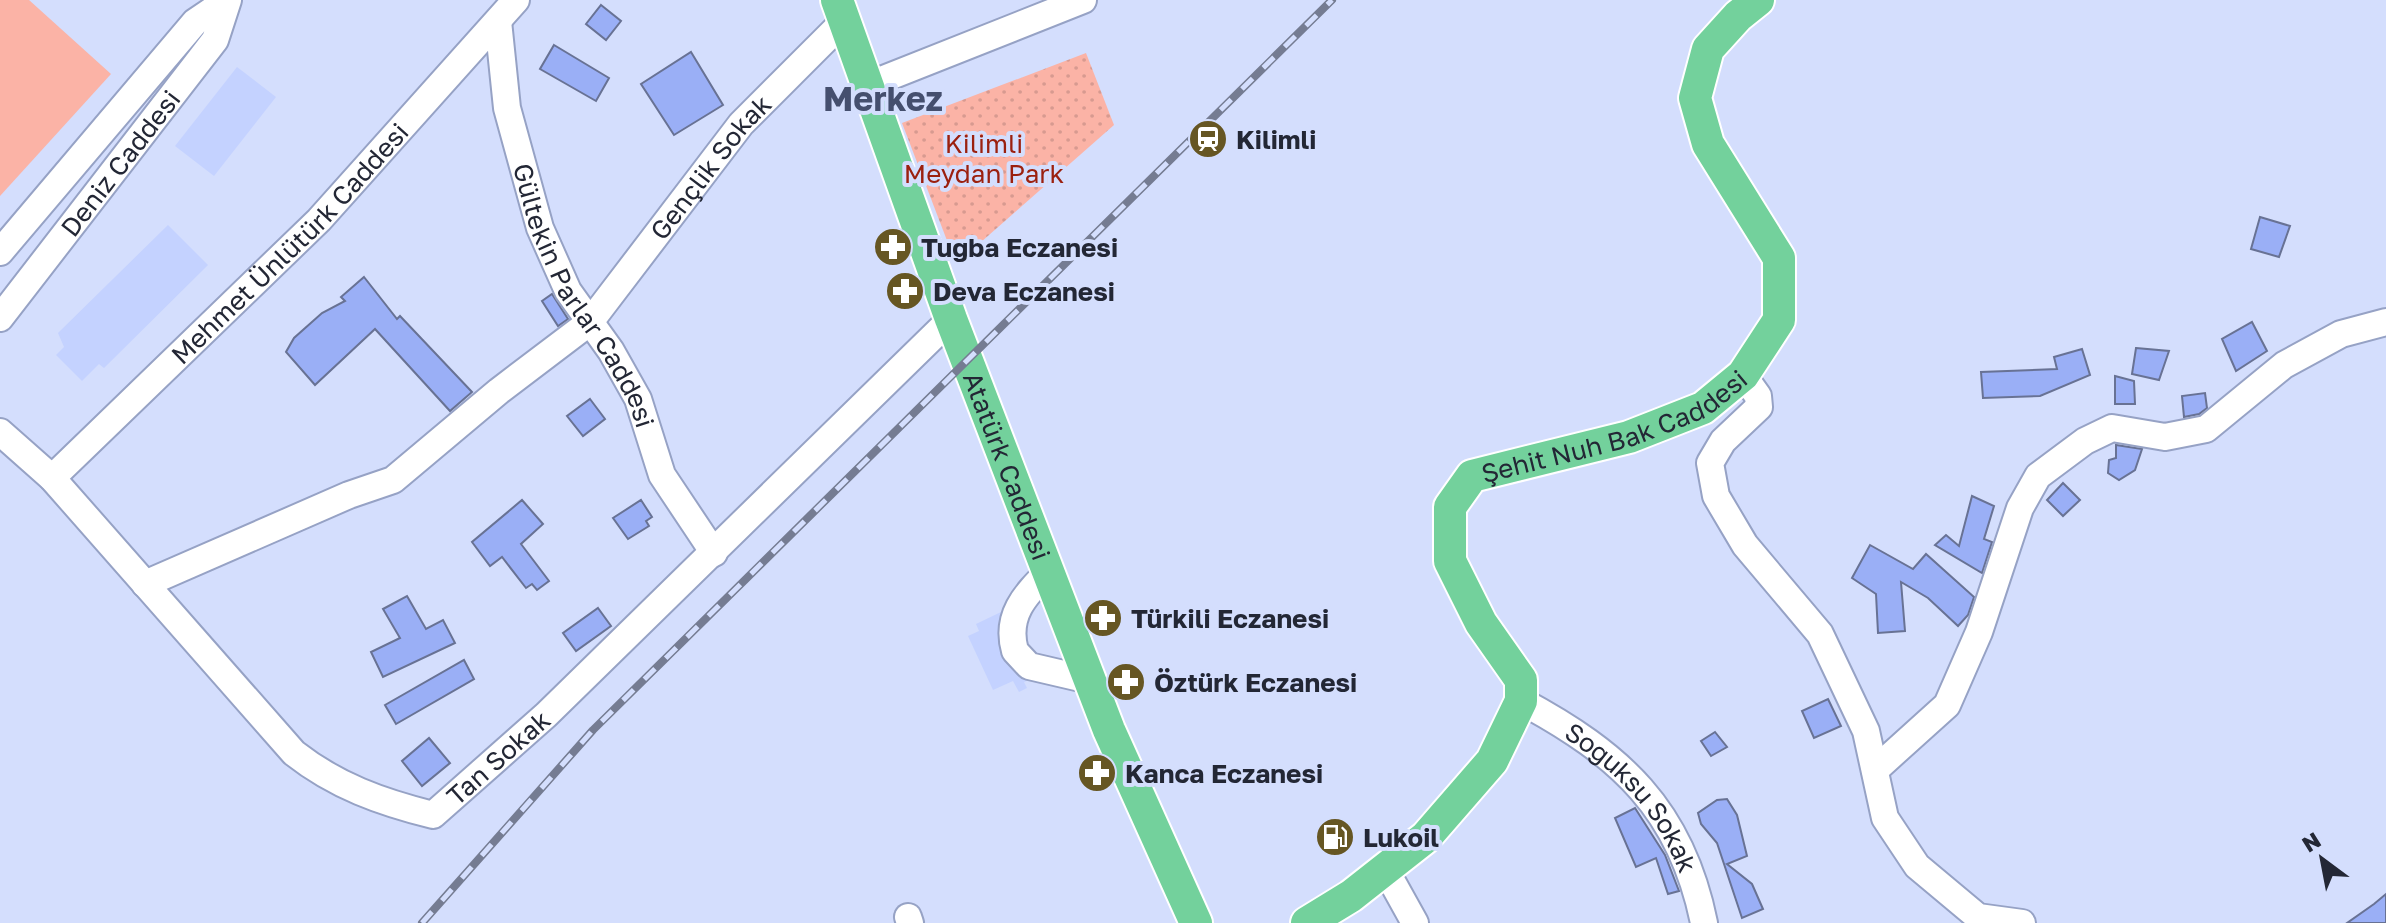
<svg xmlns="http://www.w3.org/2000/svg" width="2386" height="923" font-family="'Golos Text',sans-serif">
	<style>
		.built { fill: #c4d2ff }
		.grass { fill: url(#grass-dots) }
		.pitch { fill: #fbb3a6 }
		.building { fill: #9aaff6; stroke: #687294; stroke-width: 2 }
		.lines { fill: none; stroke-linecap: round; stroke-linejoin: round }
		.minor-casing { stroke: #96a2c5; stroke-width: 30 }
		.major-casing { stroke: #fff; stroke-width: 36 }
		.minor { stroke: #fff; stroke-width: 26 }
		.major { stroke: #73d19c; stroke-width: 32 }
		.rail-casing { stroke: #757c92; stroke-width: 8 }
		.rail { stroke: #d4defd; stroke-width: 5; stroke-dasharray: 15; stroke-linecap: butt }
		.labels { text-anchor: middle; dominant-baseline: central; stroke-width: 8; stroke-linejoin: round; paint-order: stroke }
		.poi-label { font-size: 26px; font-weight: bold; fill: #232735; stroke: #d4defd; text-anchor: start }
		.park-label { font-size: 26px; fill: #9b200f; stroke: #d4defd }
		.street-label { font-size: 26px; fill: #232735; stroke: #d4defd }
		.district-label { font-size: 34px; font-weight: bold; fill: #454f6e; stroke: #d4defd }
	</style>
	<defs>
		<pattern id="grass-dots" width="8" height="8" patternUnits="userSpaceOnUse" patternTransform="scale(2)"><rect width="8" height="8" fill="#fbb3a6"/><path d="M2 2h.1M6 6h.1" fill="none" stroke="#d79a90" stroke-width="1.8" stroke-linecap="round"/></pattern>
	</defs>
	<rect width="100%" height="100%" fill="#d4defd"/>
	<g class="built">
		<polygon points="237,67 276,97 214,176 175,146"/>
		<polygon points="168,225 208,265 104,368 99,364 82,381 56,355 64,347 58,333"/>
		<polygon points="1001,612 1036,677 1024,682 1027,688 1019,692 1013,681 993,690 968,636 979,631 976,624"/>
	</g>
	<polygon class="grass" points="1086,53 1114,125 956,264 902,123"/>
	<polygon class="pitch" points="0,0 29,0 111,74 0,196"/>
	<g class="building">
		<polygon points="601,5 621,21 606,40 586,24"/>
		<polygon points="554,45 609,78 596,101 540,69"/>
		<polygon points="691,52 723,105 674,135 641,84"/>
		<polygon points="2260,217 2290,226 2279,257 2251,249"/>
		<polygon points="364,277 397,319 400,316 472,392 450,411 375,329 315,385 286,352 294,338 322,313 345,301 341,297"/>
		<polygon points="552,294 568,319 558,326 542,301"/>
		<polygon points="2252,322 2267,351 2236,371 2222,339"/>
		<polygon points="2136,348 2169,351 2159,380 2132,374"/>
		<polygon points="2082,349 2090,375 2040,396 1983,398 1981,372 2057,369 2054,357"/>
		<polygon points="2115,376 2134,381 2135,404 2115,404"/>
		<polygon points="2205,393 2207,408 2199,414 2184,417 2182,396"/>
		<polygon points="590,399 605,419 583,436 567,416"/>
		<polygon points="2116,445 2142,449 2135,470 2119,480 2108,473 2109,460 2116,458"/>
		<polygon points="2063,483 2080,500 2063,516 2047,500"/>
		<polygon points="1972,496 1994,506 1984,539 1992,542 1982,573 1935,545 1946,535 1959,546"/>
		<polygon points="522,500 543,524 521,544 549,581 537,590 532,584 526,588 502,557 490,566 472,542"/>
		<polygon points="641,500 652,517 646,521 649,526 628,539 613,518"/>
		<polygon points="1870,545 1913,569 1926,554 1974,597 1968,615 1958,626 1928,598 1901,582 1905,631 1878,633 1876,594 1852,578"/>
		<polygon points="407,596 426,629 443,620 455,643 383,677 371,652 400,638 383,609"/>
		<polygon points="598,608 611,626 576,651 563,633"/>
		<polygon points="464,660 474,679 396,724 385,705"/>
		<polygon points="1828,699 1841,726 1814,738 1802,711"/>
		<polygon points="1715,732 1727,747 1711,756 1701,741"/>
		<polygon points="429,738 450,763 422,786 402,761"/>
		<polygon points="1727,799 1737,815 1747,856 1727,864 1752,884 1763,909 1742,918 1717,843 1701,824 1698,813 1717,800"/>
		<polygon points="1635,808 1665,855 1679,891 1668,894 1656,858 1636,867 1615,818"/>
		<polygon points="2386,894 2386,923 2347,923 2374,904"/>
	</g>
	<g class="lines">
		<defs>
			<g id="minor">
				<path id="s1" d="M498,21l9,87 33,120 28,63 43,60 27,48 24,76 52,78"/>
				<polyline points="866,86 1083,0"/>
				<polyline points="0,252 195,22 226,1"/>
				<path id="s2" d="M0,318l215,-278 13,-40"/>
				<polyline points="1743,375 1758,396 1759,407 1723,441 1710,463 1716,496 1745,545 1820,634 1866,731 1885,818 1917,866 1978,917 2022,923"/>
				<path id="s3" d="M0,432l52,46 242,275c42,33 87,49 139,62l113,-100 405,-396"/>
				<path id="s4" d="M52,478l267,-258 197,-220"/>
				<path d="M1048,572c-23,23 -43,44 -33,79l14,15 60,14"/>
				<path id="s5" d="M145,584l204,-89 44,-15 106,-89 91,-69 151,-198 103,-103"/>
				<path id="s6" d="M1521,701c99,53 160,108 183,222"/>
				<polyline points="1875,770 1947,705 1979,632 2020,508 2038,476 2085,441 2112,428 2165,437 2206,429 2284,365 2341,334 2386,322"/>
				<polyline points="1385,869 1415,923"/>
				<polyline points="908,917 910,923"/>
			</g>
			<g id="major">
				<path id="s7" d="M837,0l114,319 158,411 87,193"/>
				<path id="s8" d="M1307,923l44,-27 75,-59 66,-76 29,-60v-21l-40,-57 -31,-62v-54l22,-31 157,-39 74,-29 40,-33 36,-55v-62l-71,-114 -13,-46 13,-49 30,-33 20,-16"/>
			</g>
		</defs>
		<use href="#minor" class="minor-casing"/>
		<use href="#major" class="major-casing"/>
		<use href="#minor" class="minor"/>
		<use href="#major" class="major"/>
		<defs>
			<polyline id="rail" points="422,923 593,730 1332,0"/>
		</defs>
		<use href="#rail" class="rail-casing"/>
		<use href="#rail" class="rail"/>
	</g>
	<defs>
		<symbol id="station-disc" viewBox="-11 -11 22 22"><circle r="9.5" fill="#665623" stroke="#d4defd"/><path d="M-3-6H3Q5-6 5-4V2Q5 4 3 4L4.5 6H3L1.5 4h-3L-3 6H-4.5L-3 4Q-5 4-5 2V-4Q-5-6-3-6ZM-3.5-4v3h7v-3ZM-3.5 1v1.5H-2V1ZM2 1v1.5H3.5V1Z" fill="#fff"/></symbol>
		<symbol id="pharmacy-disc" viewBox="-11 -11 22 22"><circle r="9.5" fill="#665623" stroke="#d4defd"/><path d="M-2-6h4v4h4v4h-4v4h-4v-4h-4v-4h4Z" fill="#fff"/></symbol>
		<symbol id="fuel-disc" viewBox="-11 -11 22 22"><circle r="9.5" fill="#665623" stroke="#d4defd"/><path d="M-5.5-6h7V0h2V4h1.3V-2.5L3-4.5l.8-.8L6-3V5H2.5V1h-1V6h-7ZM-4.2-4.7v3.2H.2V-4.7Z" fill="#fff"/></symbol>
	</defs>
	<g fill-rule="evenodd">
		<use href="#station-disc" x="1186" y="117" width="44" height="44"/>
		<use href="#pharmacy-disc" x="871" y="225" width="44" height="44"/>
		<use href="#pharmacy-disc" x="883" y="269" width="44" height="44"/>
		<use href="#pharmacy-disc" x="1081" y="596" width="44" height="44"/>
		<use href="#pharmacy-disc" x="1104" y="660" width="44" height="44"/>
		<use href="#pharmacy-disc" x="1075" y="751" width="44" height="44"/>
		<use href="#fuel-disc" x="1313" y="815" width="44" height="44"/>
	</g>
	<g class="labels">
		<g class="poi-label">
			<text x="1236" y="139">Kilimli</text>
			<text x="921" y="247">Tuğba Eczanesi</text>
			<text x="933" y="291">Deva Eczanesi</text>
			<text x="1131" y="618">Türkili Eczanesi</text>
			<text x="1154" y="682">Öztürk Eczanesi</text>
			<text x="1125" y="773">Kanca Eczanesi</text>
			<text x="1363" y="837">Lukoil</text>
		</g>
		<g class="park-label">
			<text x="984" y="143">Kilimli<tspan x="984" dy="30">Meydan Park</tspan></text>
		</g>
		<g class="street-label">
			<text stroke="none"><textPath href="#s2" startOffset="196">Deniz Caddesi</textPath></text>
			<text stroke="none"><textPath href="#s5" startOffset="718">Gençlik Sokak</textPath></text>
			<text stroke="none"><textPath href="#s4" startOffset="334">Mehmet Ünlütürk Caddesi</textPath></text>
			<text stroke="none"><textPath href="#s1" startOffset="292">Gültekin Parlar Caddesi</textPath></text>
			<text stroke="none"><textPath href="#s8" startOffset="718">Şehit Nuh Bak Caddesi</textPath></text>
			<text stroke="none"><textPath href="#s7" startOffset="496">Atatürk Caddesi</textPath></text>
			<text stroke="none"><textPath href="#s3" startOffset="676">Tan Sokak</textPath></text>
			<text stroke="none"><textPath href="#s6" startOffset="150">Soğuksu Sokak</textPath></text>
		</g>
		<g class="district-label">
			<text x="883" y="98">Merkez</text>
		</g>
	</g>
	<g transform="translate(2322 859) rotate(328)" stroke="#d4defd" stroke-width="6" paint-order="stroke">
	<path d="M0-6L14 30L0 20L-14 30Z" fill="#232735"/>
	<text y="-12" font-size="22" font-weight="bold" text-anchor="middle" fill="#232735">N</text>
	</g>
</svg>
